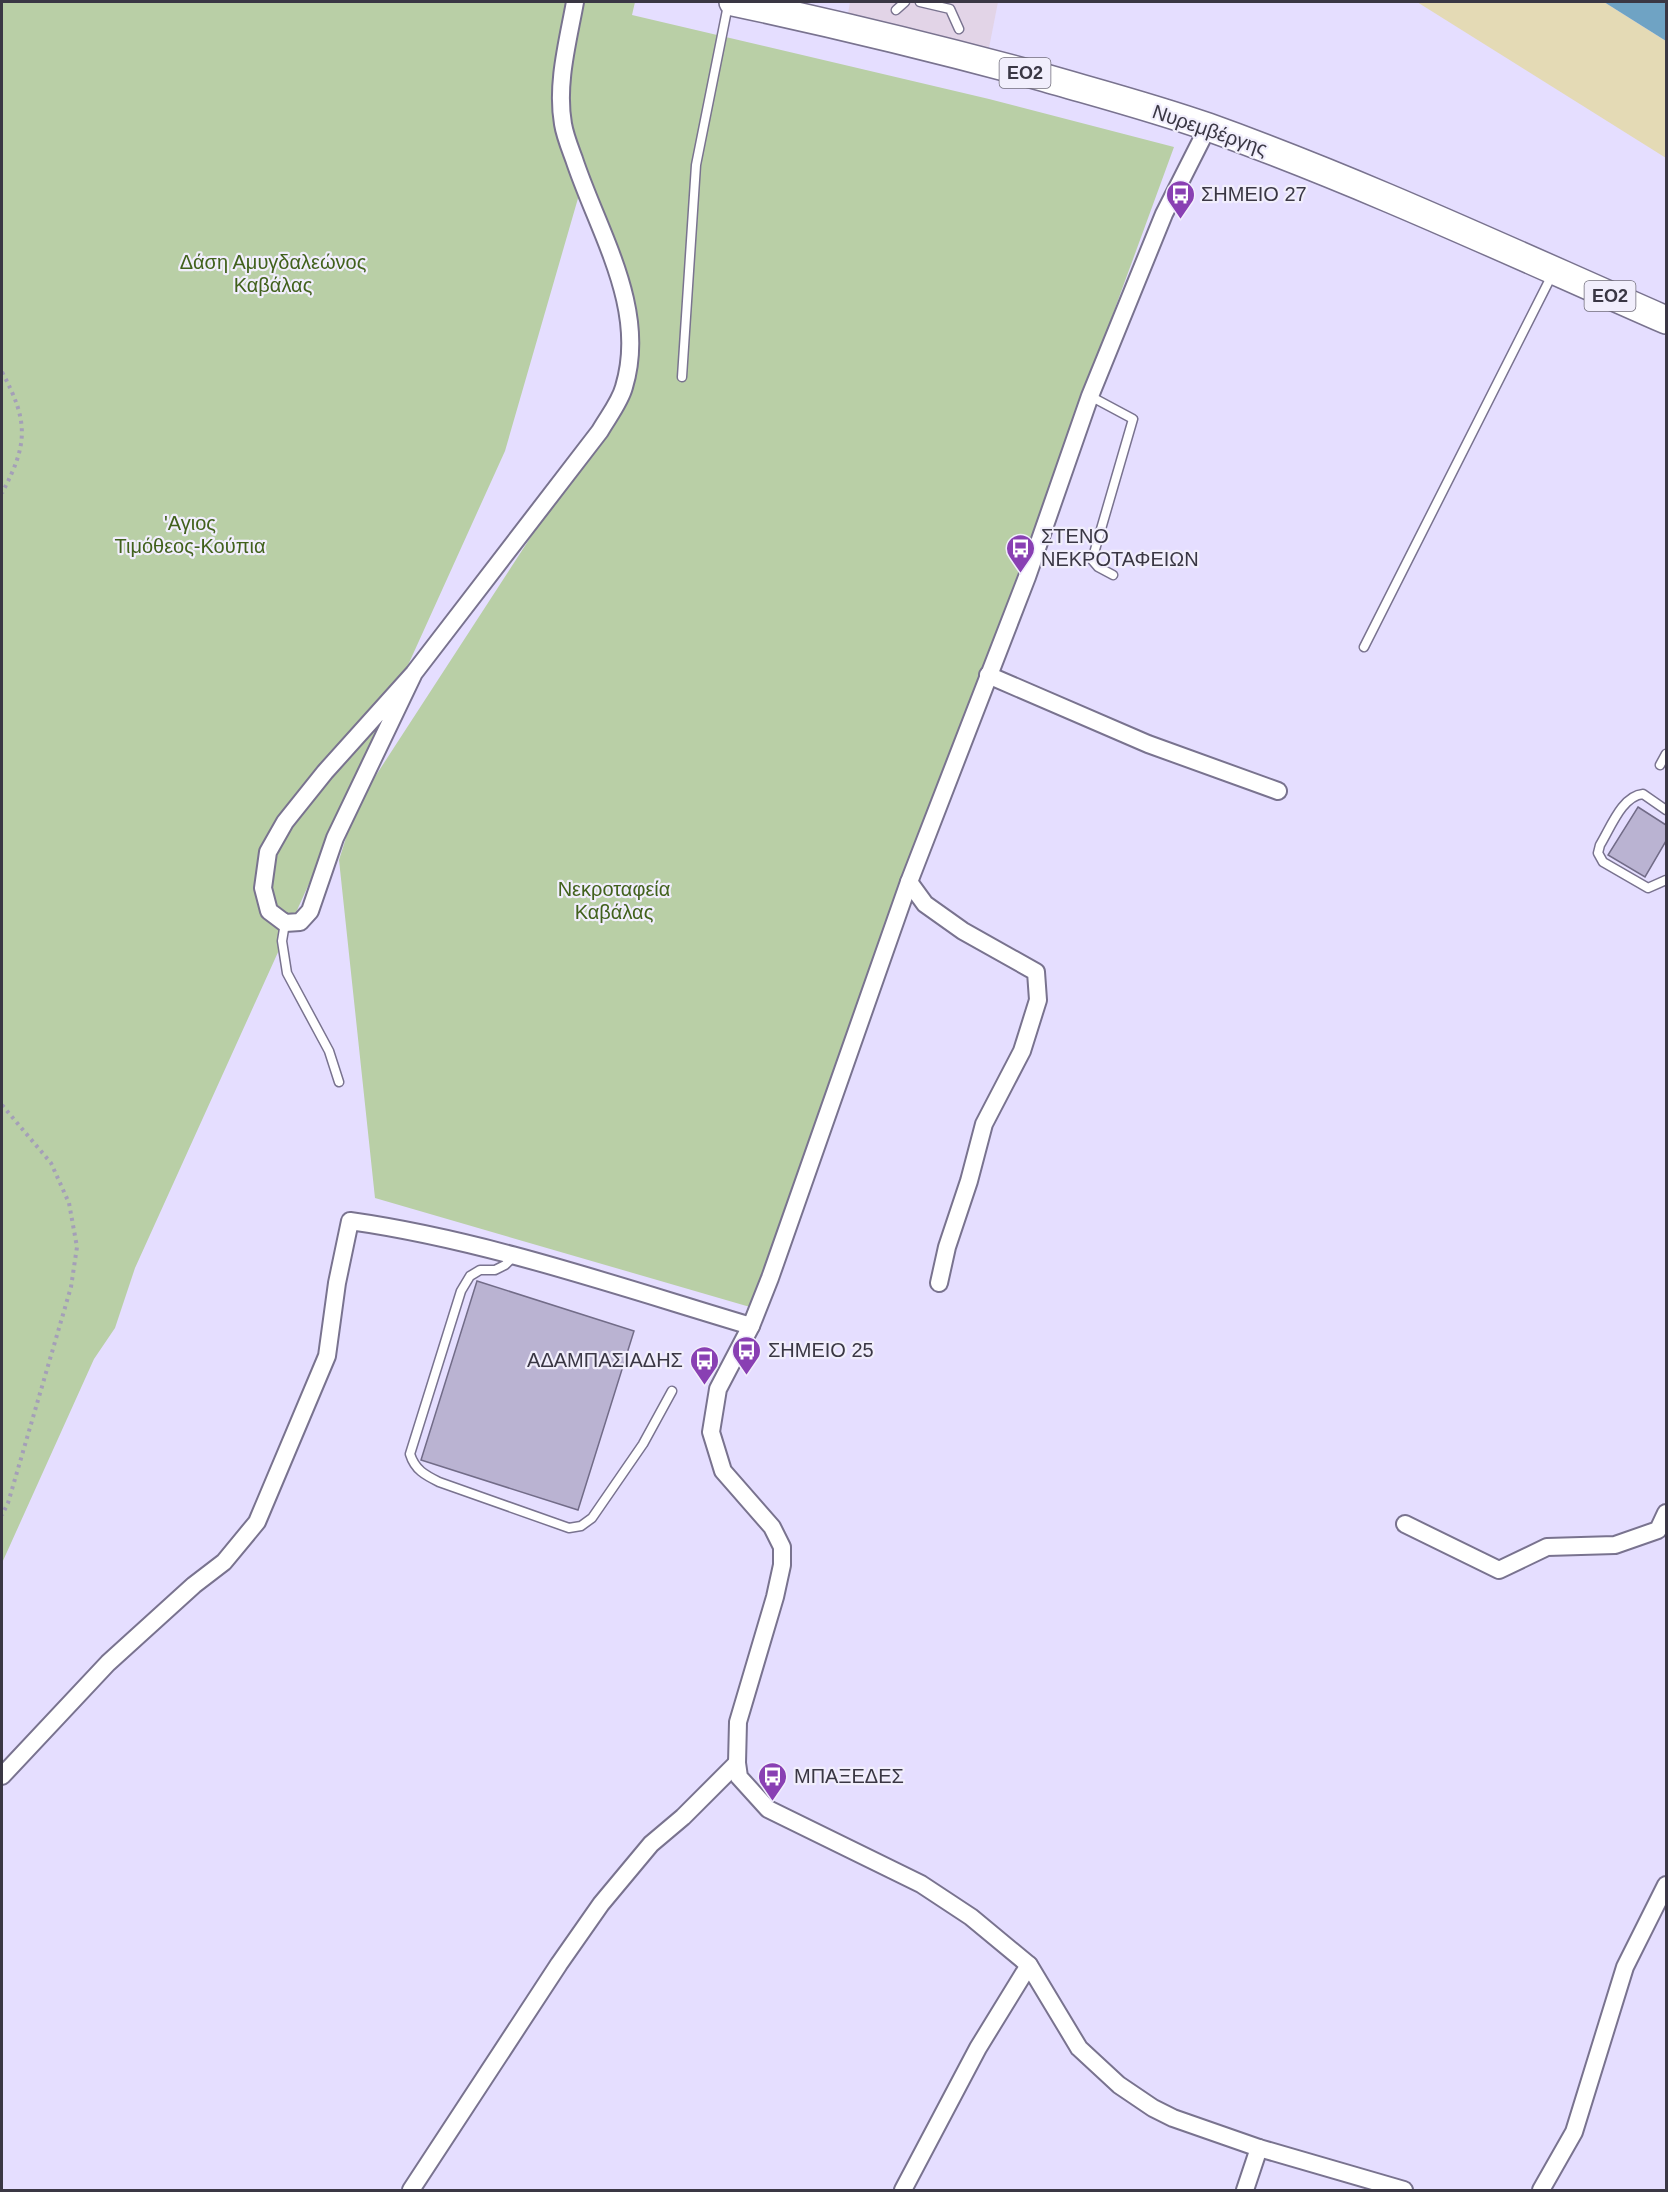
<svg xmlns="http://www.w3.org/2000/svg" width="1668" height="2192" font-family="Arial,sans-serif">
	<style>
		.commercial { fill: #e2d4e7 }
		.green { fill: #b9cfa6 }
		.sand { fill: #e4dab5 }
		.water { fill: #6fa3c4 }
		.building { fill: #bab3d2; stroke: #726c88; stroke-width: 1.5 }
		.lines { fill: none; stroke-linecap: round; stroke-linejoin: round }
		.service-casing { stroke: #79738f; stroke-width: 11 }
		.minor-casing { stroke: #79738f; stroke-width: 20 }
		.primary-casing { stroke: #79738f; stroke-width: 30 }
		.path { stroke: #a49fb8; stroke-width: 4; stroke-dasharray: 3 4.5; stroke-linecap: butt }
		.service { stroke: #fff; stroke-width: 8 }
		.minor { stroke: #fff; stroke-width: 16 }
		.primary { stroke: #fff; stroke-width: 27 }
		.labels { text-anchor: middle; dominant-baseline: central; stroke-width: 4.5; stroke-linejoin: round; paint-order: stroke }
		.shield { fill: #f1eefc; stroke: #716e7b; stroke-width: 1.5 }
		.shield-label { font-size: 18px; font-weight: bold; fill: #3a3744 }
		.street-label { font-size: 20px; fill: #3a3744; stroke: #f1eefc }
		.poi-label { font-size: 20px; fill: #3a3744; stroke: #f1eefc; text-anchor: start }
		.park-label { font-size: 20px; fill: #41611c; stroke: #f1eefc }
	</style>
	<rect width="100%" height="100%" fill="#e5deff"/>
	<polygon class="commercial" points="850,2 998,2 988,53 847,20"/>
	<polygon class="green" points="2,2 635,2 632,15 989,99 1174,147 750,1307 375,1198 339,860 356,806 612,412 634,384 640,350 635,312 583,181 505,451 135,1268 115,1328 94,1359 2,1563"/>
	<polygon class="sand" points="1417,2 1604,2 1666,41 1666,158"/>
	<polygon class="water" points="1604,2 1666,2 1666,41"/>
	<g class="building">
		<polygon points="1638,807 1666,825 1666,841 1645,877 1608,855"/>
		<polygon points="477,1281 634,1331 578,1510 421,1460"/>
	</g>
	<g class="lines">
		<defs>
			<g id="service">
				<polyline points="920,2 950,9 959,29"/>
				<polyline points="896,10 905,2"/>
				<polyline points="682,377 696,165 728,5"/>
				<polyline points="1090,396 1133,419 1092,560 1098,567 1113,575"/>
				<polyline points="1364,647 1553,273"/>
				<polyline points="1660,765 1666,754"/>
				<path d="M1666,810l-23,-16c-21,2 -32,33 -43,51l-2,8 5,9 45,26 18,-8"/>
				<polyline points="285,923 282,941 287,973 329,1051 339,1082"/>
				<path d="M514,1256l-9,9 -10,5h-15l-10,6 -9,15 -51,163c5,16 15,21 29,28l130,46 12,-2 11,-8 51,-74 29,-53"/>
			</g>
			<g id="minor">
				<polyline points="1208,127 1164,214 1090,396 1027,577 909,882 770,1278 751,1326 718,1389 711,1432 723,1471 772,1527 782,1547 782,1565 775,1597 738,1722 737,1763 739,1777 768,1809 921,1884 971,1917 1029,1965 1079,2048 1119,2085 1153,2108 1173,2118 1259,2148 1404,2190"/>
				<path d="M414,673l-79,165 -25,73 -10,11 -15,1 -16,-12 -6,-23 5,-36 17,-30 40,-50 89,-99 186,-242c8,-14 20,-29 24,-44 24,-79 -26,-155 -50,-228 -4,-11 -9,-23 -11,-35 -7,-40 5,-83 12,-122"/>
				<polyline points="988,675 1148,744 1278,791"/>
				<polyline points="909,882 925,904 963,931 1036,972 1038,1000 1022,1051 984,1124 969,1181 947,1247 939,1283"/>
				<polyline points="1405,1524 1499,1570 1547,1547 1615,1545 1658,1530 1666,1513"/>
				<path d="M2,1776l106,-113 86,-78 30,-23 33,-40 70,-166 10,-73 13,-62c135,19 270,66 401,105"/>
				<polyline points="411,2190 559,1964 601,1904 651,1844 683,1817 737,1763"/>
				<polyline points="903,2190 978,2048 1029,1965"/>
				<polyline points="1245,2190 1259,2148"/>
				<polyline points="1541,2190 1574,2132 1625,1967 1666,1885"/>
			</g>
			<path id="primary" d="M733,2c103,22 206,47 309,75 55,16 112,31 166,50 156,56 307,127 458,193"/>
		</defs>
		<use href="#service" class="service-casing"/>
		<use href="#minor" class="minor-casing"/>
		<use href="#primary" class="primary-casing"/>
		<g class="path">
			<path d="M2,372c27,50 26,72 0,121"/>
			<polyline points="2,1105 51,1163 69,1203 77,1247 71,1287 8,1503 2,1515"/>
		</g>
		<use href="#service" class="service"/>
		<use href="#minor" class="minor"/>
		<use href="#primary" class="primary"/>
	</g>
	<defs>
		<symbol id="bus-pin" viewBox="-11 -11 22 30"><path d="M0 17L-7.5 6A9.5 9.5 0 1 1 7.5 6Z" fill="#8940b3" stroke="#f1eefc"/><path d="M-5-6H5V4H4V6H2V4H-2V6H-4V4H-5ZM-3.5-4V0h7V-4ZM-3.5 1.2v1.5H-2V1.2ZM2 1.2v1.5H3.5V1.2Z" fill="#fff"/></symbol>
	</defs>
	<g fill-rule="evenodd">
		<use href="#bus-pin" x="1164" y="178" width="33" height="45"/>
		<use href="#bus-pin" x="1004" y="532" width="33" height="45"/>
		<use href="#bus-pin" x="730" y="1334" width="33" height="45"/>
		<use href="#bus-pin" x="688" y="1344" width="33" height="45"/>
		<use href="#bus-pin" x="756" y="1760" width="33" height="45"/>
	</g>
	<g class="labels">
		<g class="shield">
			<rect x="999.5" y="58" width="51" height="30" rx="4.5"/>
			<rect x="1584.5" y="281" width="51" height="30" rx="4.5"/>
		</g>
		<g class="shield-label">
			<text x="1025" y="73">ΕΟ2</text>
			<text x="1610" y="296">ΕΟ2</text>
		</g>
		<g class="street-label">
			<text transform="translate(1210 130) rotate(19)">Νυρεμβέργης</text>
		</g>
		<g class="poi-label">
			<text x="1201" y="194">ΣΗΜΕΙΟ 27</text>
			<text x="1041" y="536">ΣΤΕΝΟ<tspan x="1041" dy="23">ΝΕΚΡΟΤΑΦΕΙΩΝ</tspan></text>
			<text x="768" y="1350">ΣΗΜΕΙΟ 25</text>
			<text x="683" y="1360" text-anchor="end">ΑΔΑΜΠΑΣΙΑΔΗΣ</text>
			<text x="794" y="1776">ΜΠΑΞΕΔΕΣ</text>
		</g>
		<g class="park-label">
			<text x="273" y="262">Δάση Αμυγδαλεώνος<tspan x="273" dy="23">Καβάλας</tspan></text>
			<text x="190" y="523">'Αγιος<tspan x="190" dy="23">Τιμόθεος-Κούπια</tspan></text>
			<text x="614" y="889">Νεκροταφεία<tspan x="614" dy="23">Καβάλας</tspan></text>
		</g>
	</g>
	<rect width="1668" height="2192" fill="none" stroke="#3a3744" stroke-width="6"/>
</svg>
